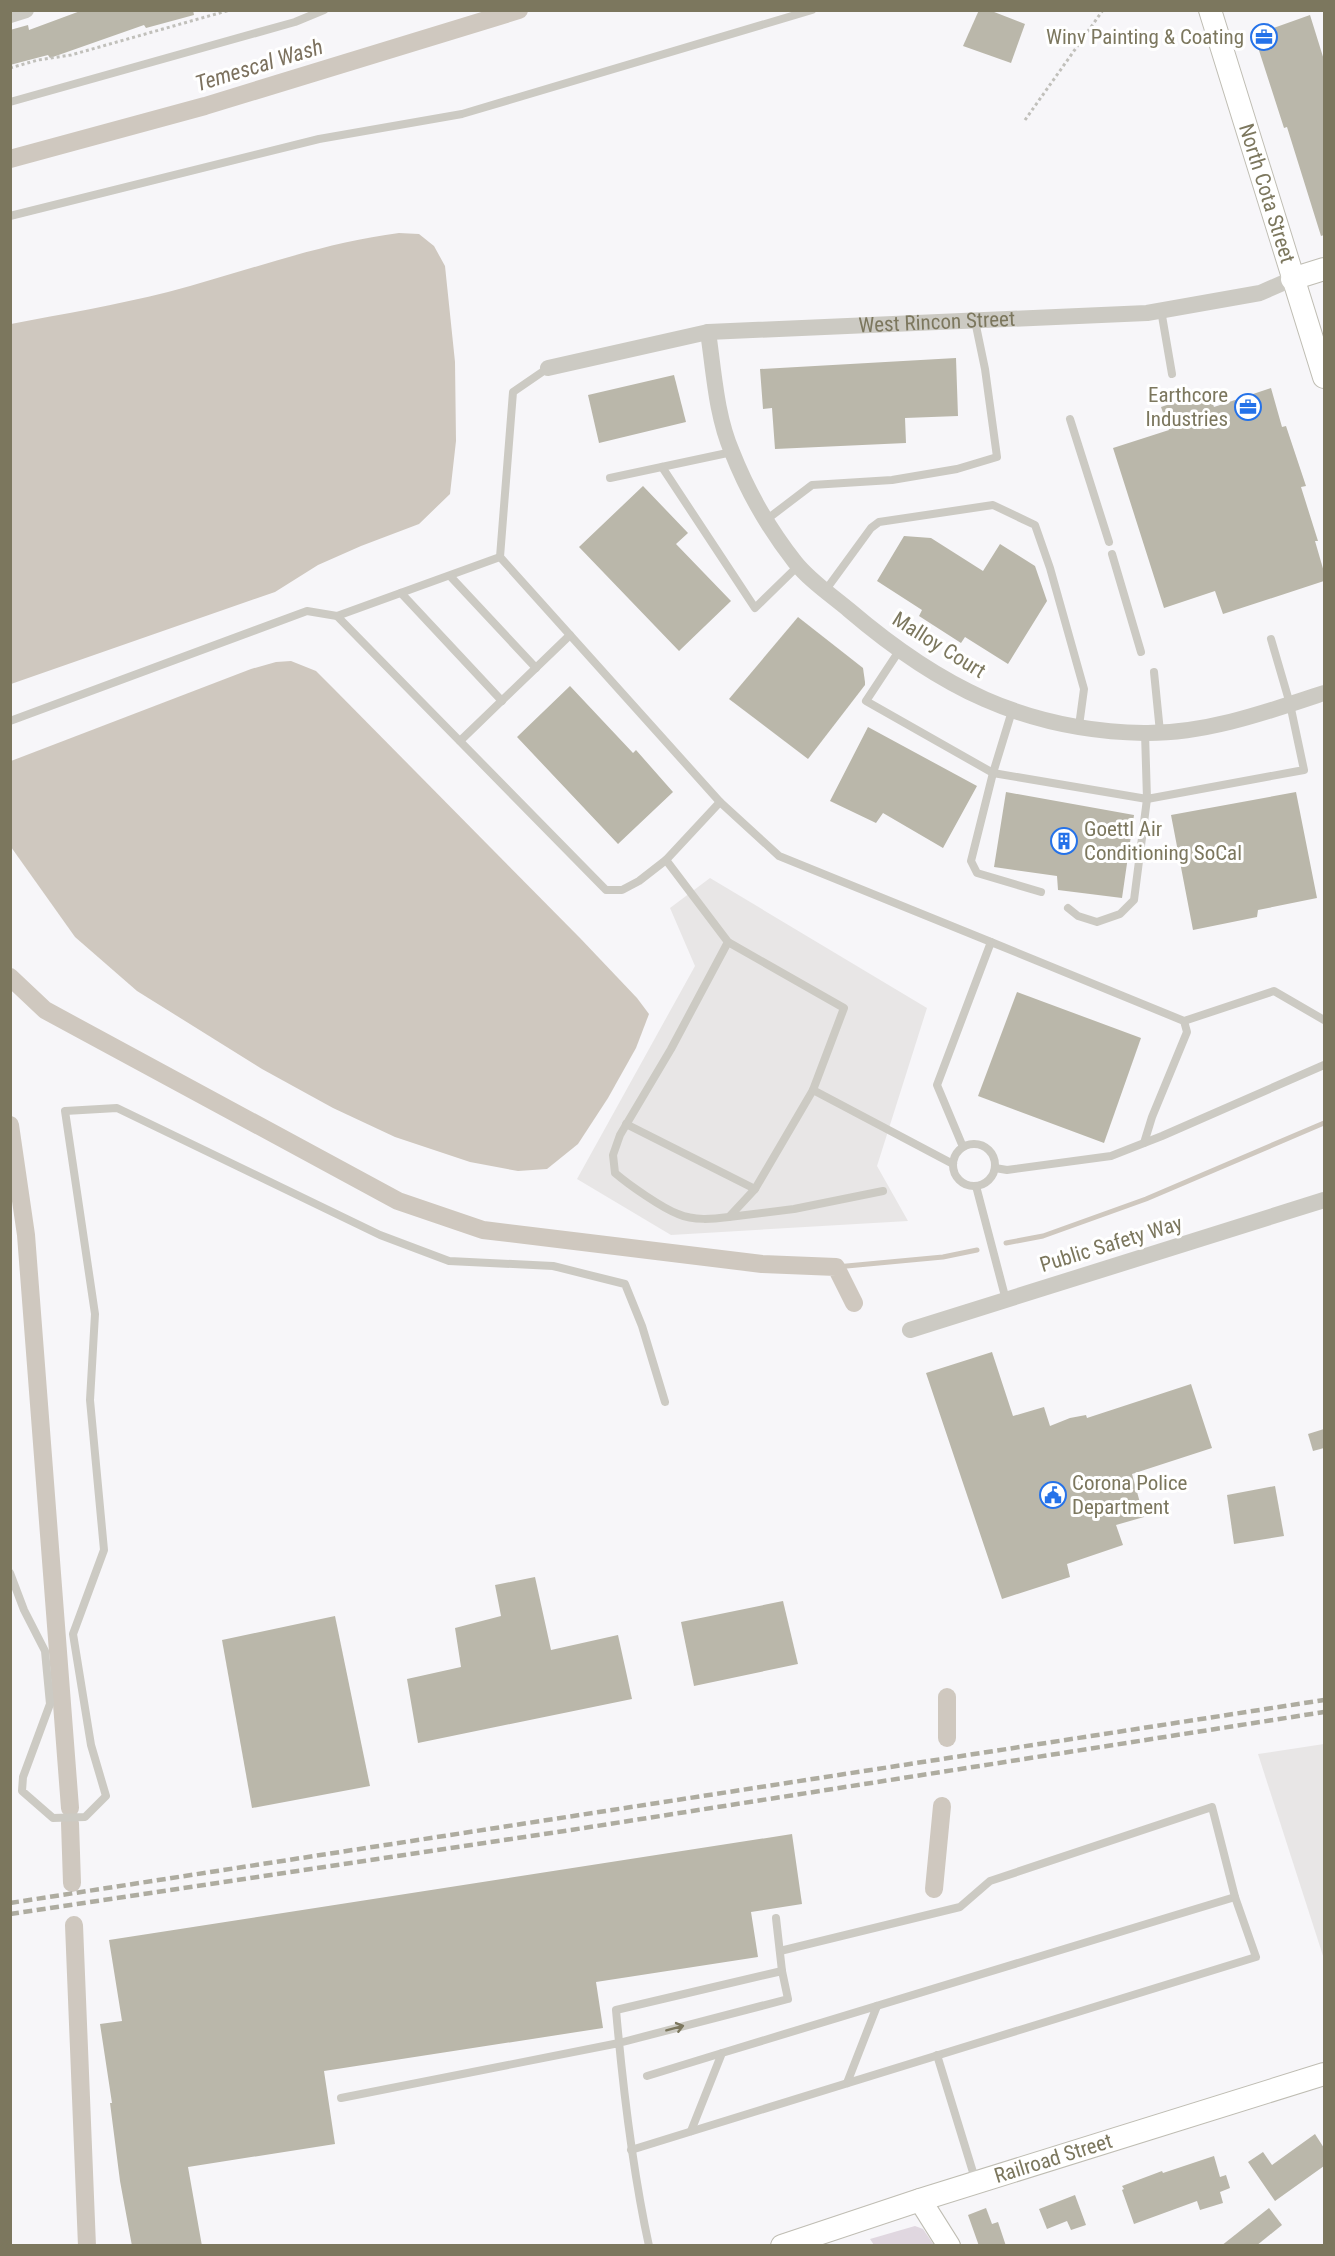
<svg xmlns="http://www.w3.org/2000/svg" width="1335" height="2256" font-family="'Roboto Condensed',sans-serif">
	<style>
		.built { fill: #e8e6e6 }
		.green { fill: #e0d7e0 }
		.water { fill: #cfc8bf }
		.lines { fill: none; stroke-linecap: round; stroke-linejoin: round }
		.stream { stroke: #cfc8bf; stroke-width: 5 }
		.canal { stroke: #cfc8bf; stroke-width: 18 }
		.building { fill: #bab7aa }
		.secondary-casing { stroke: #bfbdb3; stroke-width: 24 }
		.path { stroke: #c1c0bb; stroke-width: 3; stroke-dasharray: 3 3; stroke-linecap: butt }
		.lane { stroke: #cccac3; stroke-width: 8 }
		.street { stroke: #cccac3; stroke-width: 16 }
		.secondary { stroke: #fff; stroke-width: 22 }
		.rail { stroke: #aeaca0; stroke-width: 4.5; stroke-dasharray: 9 4.5; stroke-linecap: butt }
		.oneway { stroke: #7c775e }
		.labels { text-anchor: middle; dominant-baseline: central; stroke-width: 6; stroke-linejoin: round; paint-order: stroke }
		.poi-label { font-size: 21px; fill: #7c775e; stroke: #fff; text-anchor: end }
		.street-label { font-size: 21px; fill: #7c775e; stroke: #fff }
		.water-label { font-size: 22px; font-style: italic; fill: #7c715e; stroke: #fff }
	</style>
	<rect width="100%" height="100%" fill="#f7f6f9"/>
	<g class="built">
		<polygon points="710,878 927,1008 877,1166 908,1221 671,1235 577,1179 695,966 670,908"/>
		<polygon points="1324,1744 1324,1959 1258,1754"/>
	</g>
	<polygon class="green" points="915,2226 923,2229 934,2245 874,2245 870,2239"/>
	<g class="water">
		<path d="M399,233l20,1 15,12 11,20 10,96 1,79 -6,53 -31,30 -58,22 -43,19 -43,27 -264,92v-360c52,-10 105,-19 157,-32 77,-20 152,-49 231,-59z"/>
		<polygon points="291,661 316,671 333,688 580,938 637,998 649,1014 636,1048 608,1098 578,1144 547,1169 518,1171 470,1162 395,1137 333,1108 262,1069 137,991 75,937 11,847 11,761 251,669 276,662"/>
	</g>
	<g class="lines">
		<g class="stream">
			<polyline points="1006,1243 1043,1236 1146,1199 1324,1123"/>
			<polyline points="836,1267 943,1257 977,1250"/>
		</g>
		<g class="canal">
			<polyline points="10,159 205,106 519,10"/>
			<polyline points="10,977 45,1010 398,1201 483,1230 762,1264 836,1267 854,1303"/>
			<polyline points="10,1125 26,1235 70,1808"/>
			<polyline points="947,1697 947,1738"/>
			<polyline points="70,1823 72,1883"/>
			<polyline points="934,1889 942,1806"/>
			<polyline points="74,1925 87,2246"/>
		</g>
	</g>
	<g class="building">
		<polygon points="83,10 193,10 194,15 146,28 144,25 50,58 48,55 10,65 10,30 28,25 29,30"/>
		<polygon points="979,10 989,10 1025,24 1011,63 963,46"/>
		<polygon points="1310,15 1324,60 1324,235 1321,236 1287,127 1284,128 1254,35"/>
		<polygon points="956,358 958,416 905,418 906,443 775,449 772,408 763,409 760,369"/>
		<polygon points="674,375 686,422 599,443 588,395"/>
		<polygon points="1271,388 1282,427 1286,426 1306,486 1301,487 1318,541 1315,541 1324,572 1324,581 1223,614 1215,591 1164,608 1113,448 1169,430 1161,407 1193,396 1195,404 1211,399 1214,407"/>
		<polygon points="643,486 688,533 676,544 731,601 679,651 579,547"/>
		<polygon points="904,536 931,538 983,571 1000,544 1035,566 1047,601 1008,664 965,637 961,643 919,616 922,610 877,581"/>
		<polygon points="798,617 863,668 865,682 865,685 808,759 729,699"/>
		<polygon points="570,686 633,753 636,750 673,792 618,844 517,737"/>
		<polygon points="868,727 977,786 943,848 883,813 876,823 830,801"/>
		<polygon points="1006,792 1134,815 1122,898 1058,890 1057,876 994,867"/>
		<polygon points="1296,792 1317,898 1258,910 1257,917 1193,930 1171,815"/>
		<polygon points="1017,992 1141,1038 1104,1143 978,1096"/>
		<polygon points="992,1352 1013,1416 1044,1407 1050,1426 1070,1418 1086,1415 1087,1418 1191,1384 1212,1448 1132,1474 1144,1517 1116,1525 1123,1545 1067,1564 1070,1577 1002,1599 926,1373"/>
		<polygon points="1324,1429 1324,1448 1313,1451 1308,1434"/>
		<polygon points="1275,1486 1284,1536 1234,1544 1227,1495"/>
		<polygon points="535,1577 551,1650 618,1635 632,1699 418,1743 407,1679 461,1667 455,1628 501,1616 495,1585"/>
		<polygon points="783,1601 798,1664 694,1686 681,1622"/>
		<polygon points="335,1616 370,1786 252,1808 222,1640"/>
		<polygon points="792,1834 802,1904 751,1912 758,1957 596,1982 603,2028 324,2071 335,2144 188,2167 202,2246 132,2246 120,2181 110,2103 112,2103 100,2024 122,2021 109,1940"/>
		<polygon points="1315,2134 1324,2148 1324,2166 1275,2201 1248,2162 1263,2152 1272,2165"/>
		<polygon points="1214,2156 1220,2177 1226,2175 1230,2188 1220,2192 1223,2203 1200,2210 1197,2201 1134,2224 1122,2190 1124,2189 1122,2186 1162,2171 1163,2173"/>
		<polygon points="1075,2195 1086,2225 1071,2230 1067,2221 1047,2229 1039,2209"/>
		<polygon points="986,2208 992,2224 998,2222 1006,2246 979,2246 968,2215"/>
		<polygon points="1269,2208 1282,2225 1256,2246 1221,2246"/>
	</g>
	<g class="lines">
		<defs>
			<g id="secondary">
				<path id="s2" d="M1210,10l114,367"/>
				<polyline points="1292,279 1324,269"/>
				<polyline points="920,2200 949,2246"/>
				<path id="s3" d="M782,2246l138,-46 404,-126"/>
			</g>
		</defs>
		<use href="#secondary" class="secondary-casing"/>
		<g class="path">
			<polyline points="10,68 38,60 71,55 230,10"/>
			<polyline points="1025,120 1103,10"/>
		</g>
		<g class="lane">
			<polyline points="10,102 295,22 324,10"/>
			<polyline points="10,216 319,139 462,114 812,10"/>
			<polyline points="1161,310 1172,374"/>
			<polyline points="548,368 513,392 500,557 720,802"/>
			<polyline points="1070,419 1109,542"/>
			<polyline points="662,467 755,608 798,566"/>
			<polyline points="610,478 732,452"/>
			<polyline points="766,520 812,485 892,480 957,469 997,457 985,369 975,321"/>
			<polyline points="1112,554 1141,652"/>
			<polyline points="500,557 337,616 606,890 622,890 639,881 666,860"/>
			<polyline points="450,576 536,668"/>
			<polyline points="825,591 871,528 879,522 993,505 1035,525 1050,568 1084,689 1079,726"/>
			<polyline points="401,593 502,701"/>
			<polyline points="899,651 866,701 993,773 1147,799 1304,770 1290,704 1271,639"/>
			<polyline points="1154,672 1160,732"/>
			<polyline points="1012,711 993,773 971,861 977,873 1041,892"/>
			<polyline points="10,721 307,611 337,616"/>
			<polyline points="460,741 570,635"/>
			<polyline points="1068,908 1078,916 1097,922 1120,914 1134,900 1147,799 1145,733"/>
			<path d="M728,942l-57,107 -51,86 -7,20 2,18c14,12 47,35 63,41 16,7 35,5 51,3l26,-28 58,-99"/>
			<polyline points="626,1124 755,1189"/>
			<polyline points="1144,1143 1152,1117 1187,1032 1184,1021"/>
			<circle cx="974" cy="1165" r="21"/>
			<polyline points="963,1147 937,1085 991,942 1184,1021 1274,991 1324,1020"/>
			<polyline points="953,1164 813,1090 844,1008 728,942 666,860 720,802 779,856 991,942"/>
			<polyline points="995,1168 1007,1170 1111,1156 1162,1136 1324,1065"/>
			<polyline points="976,1186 1006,1300"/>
			<polyline points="729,1217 794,1209 883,1191"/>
			<polyline points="10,1573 24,1610 45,1651 50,1704 23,1777 22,1791 53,1818 85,1817 106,1796 91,1745 73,1634 104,1550 90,1400 95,1314 65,1111 117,1108 380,1235 449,1261 553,1266 625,1284 642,1326 665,1402"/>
			<polyline points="776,1918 782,1971"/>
			<polyline points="937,2055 976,2182"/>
			<polyline points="647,2076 722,2053"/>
			<polyline points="847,2083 877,2006"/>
			<path d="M341,2098l278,-55 169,-44 -6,-28 -166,39c7,79 16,158 33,236"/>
			<polyline points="691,2131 722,2053 1235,1897"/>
			<polyline points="631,2150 1256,1957 1235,1897 1212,1807 990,1881 960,1907 780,1951"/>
		</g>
		<g class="street">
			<polyline points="10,15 26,10"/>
			<path d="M708,332c6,40 8,83 24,120 15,38 37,77 63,110 14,18 36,33 54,48 89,76 175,121 295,123 61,1 123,-21 180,-40"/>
			<path id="s1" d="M548,368l160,-36 439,-19 113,-20 32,-14"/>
			<polyline points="910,1330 1324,1200"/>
		</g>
		<use href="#secondary" class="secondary"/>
		<g class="rail">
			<polyline points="10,1903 1324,1700"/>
			<polyline points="10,1914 571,1830 1324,1712"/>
		</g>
	</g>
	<defs><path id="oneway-shaft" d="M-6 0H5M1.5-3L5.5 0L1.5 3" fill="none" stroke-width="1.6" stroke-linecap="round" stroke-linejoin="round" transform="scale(1.5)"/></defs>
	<use class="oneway" href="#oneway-shaft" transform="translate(675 2028) rotate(-15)"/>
	<defs>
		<symbol id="office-ring" viewBox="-11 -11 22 22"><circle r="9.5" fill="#fff" stroke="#2572e9" stroke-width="1.5"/><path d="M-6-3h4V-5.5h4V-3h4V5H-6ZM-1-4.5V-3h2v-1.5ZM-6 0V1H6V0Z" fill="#2572e9"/></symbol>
		<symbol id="building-ring" viewBox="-11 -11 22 22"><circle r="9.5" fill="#fff" stroke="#2572e9" stroke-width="1.5"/><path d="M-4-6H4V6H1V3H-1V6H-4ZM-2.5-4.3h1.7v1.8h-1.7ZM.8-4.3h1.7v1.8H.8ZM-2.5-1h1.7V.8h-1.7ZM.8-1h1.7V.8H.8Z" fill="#2572e9"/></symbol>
		<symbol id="civic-ring" viewBox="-11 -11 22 22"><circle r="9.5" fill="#fff" stroke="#2572e9" stroke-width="1.5"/><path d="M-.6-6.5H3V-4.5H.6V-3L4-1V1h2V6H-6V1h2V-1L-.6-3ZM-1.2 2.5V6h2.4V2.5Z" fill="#2572e9"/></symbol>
	</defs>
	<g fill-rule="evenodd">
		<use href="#office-ring" x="1249" y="22" width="30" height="30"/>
		<use href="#office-ring" x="1233" y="392" width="30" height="30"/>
		<use href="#building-ring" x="1049" y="826" width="30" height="30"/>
		<use href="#civic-ring" x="1038" y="1480" width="30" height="30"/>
	</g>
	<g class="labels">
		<g class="poi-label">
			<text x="1244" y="37">Winv Painting &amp; Coating</text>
			<text x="1228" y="395">Earthcore<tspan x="1228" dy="24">Industries</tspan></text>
			<text x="1084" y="829" text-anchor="start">Goettl Air<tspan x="1084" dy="24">Conditioning SoCal</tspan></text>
			<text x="1072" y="1483" text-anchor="start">Corona Police<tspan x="1072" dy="24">Department</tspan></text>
		</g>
		<g class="street-label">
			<text stroke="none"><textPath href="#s2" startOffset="192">North Cota Street</textPath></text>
			<text stroke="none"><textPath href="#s1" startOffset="393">West Rincon Street</textPath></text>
			<text transform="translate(939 645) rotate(32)">Malloy Court</text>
			<text transform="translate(1111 1244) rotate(-17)">Public Safety Way</text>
			<text stroke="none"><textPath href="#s3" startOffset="285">Railroad Street</textPath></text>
		</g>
		<g class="water-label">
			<text transform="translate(259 65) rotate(-17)">Temescal Wash</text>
		</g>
	</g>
	<rect width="1335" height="2256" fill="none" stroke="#7c775e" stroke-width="24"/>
</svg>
